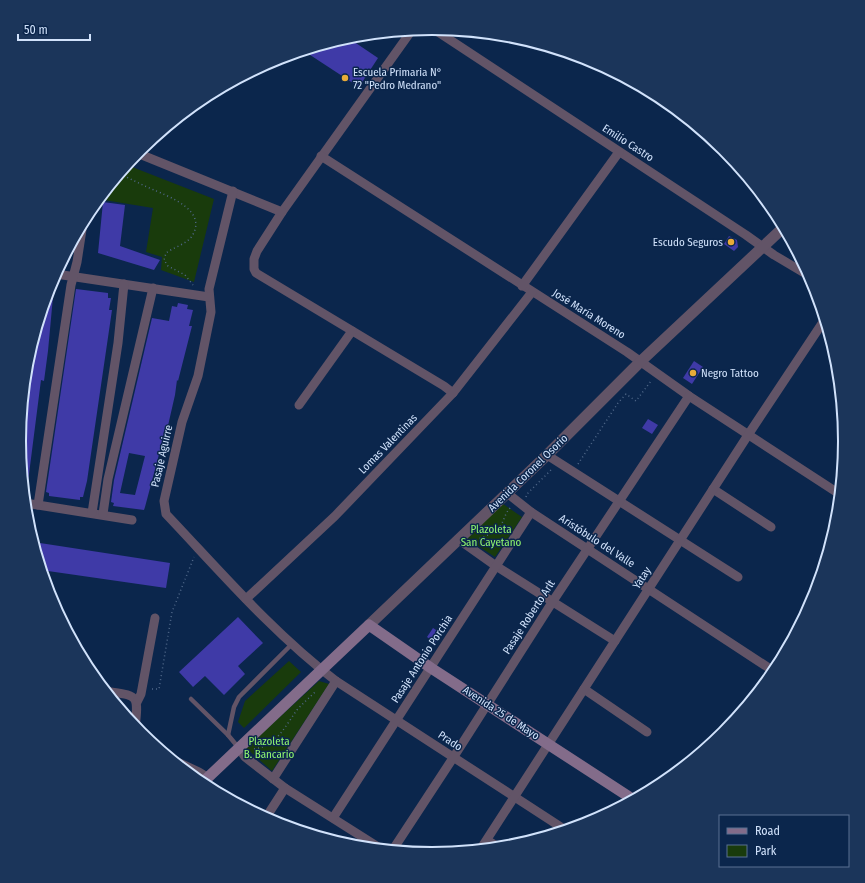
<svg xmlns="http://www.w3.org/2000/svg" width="865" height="883" font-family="'Fira Sans Condensed',sans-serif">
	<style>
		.green { fill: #193b0c }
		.building { fill: #3f3aa7; fill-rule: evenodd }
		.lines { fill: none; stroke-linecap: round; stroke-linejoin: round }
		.path { stroke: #506889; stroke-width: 1.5; stroke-dasharray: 1 3; stroke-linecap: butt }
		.service { stroke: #625467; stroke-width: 4.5 }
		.minor { stroke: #625467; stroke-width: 9 }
		.tertiary { stroke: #625467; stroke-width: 11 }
		.secondary { stroke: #836c8a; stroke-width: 11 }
		.poi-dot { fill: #e9ab38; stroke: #0b264c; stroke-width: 1.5 }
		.labels { text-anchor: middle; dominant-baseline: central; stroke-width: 3; stroke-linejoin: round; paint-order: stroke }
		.poi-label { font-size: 11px; fill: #d1e2fb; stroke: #0b264c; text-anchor: start }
		.street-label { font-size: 11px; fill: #d1e2fb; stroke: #0b264c }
		.park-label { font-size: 11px; fill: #93f96f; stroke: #0b264c }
		.rim { fill: none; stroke: #d1e2fb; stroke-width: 2 }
	</style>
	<rect width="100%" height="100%" fill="#0b264c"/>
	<g class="green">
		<polygon points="127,165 214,199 194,282 161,270 162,257 146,252 153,208 104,200 120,174"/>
		<polygon points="503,504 522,517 495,557 466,538"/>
		<polygon points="289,661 301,672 244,728 238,722 245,701"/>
		<polygon points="319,681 329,684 272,771 246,748"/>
	</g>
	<g class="building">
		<polygon points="347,37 378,58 359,87 304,51"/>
		<polygon points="103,202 125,205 120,246 160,260 154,270 98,253"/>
		<polygon points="729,236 737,240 738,247 734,251 724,244"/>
		<polygon points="50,285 54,286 48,351 44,381 41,380 29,474 26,490 24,490 19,443 28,356"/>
		<polygon points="76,289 108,293 108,298 111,298 109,310 112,310 87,481 83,497 80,497 80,500 49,496 49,493 46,492"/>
		<path d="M178,303l10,2 -1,4 6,1 -4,16h3l-14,55 -1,-1 -2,15 -11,48h-2l-17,64 -1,3 -31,-4 1,-3 -3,-1 3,-22 38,-162 17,3 3,-15 5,1zM129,453l16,3 -10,39 -15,-2z"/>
		<polygon points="694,361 703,367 692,384 683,378"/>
		<polygon points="648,419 658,425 652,434 642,428"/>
		<polygon points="40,543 170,563 166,588 41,570 38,558"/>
		<polygon points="238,617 263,643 238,666 245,674 224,695 205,676 193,687 179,672"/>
		<polygon points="433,628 442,634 435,643 427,637"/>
	</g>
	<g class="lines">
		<g class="path">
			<path d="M120,174c11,5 22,11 34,16 16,7 54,21 38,46 -5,8 -18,11 -26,17l-2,7 4,6 17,9 8,10"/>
			<polyline points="578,464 618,403 626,394 636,401 651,381"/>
			<polyline points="526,497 527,494 552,469"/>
			<path d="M476,540c9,-4 20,-7 25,-15 4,-7 4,-12 10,-18"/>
			<polyline points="152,689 159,689 172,612 194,557"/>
			<path d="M254,749c23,-3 31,-23 43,-39 6,-7 12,-12 18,-18"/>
		</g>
		<g class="service">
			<polyline points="191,699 228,735 238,747"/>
			<polyline points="228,735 234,707 239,697 292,644"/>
		</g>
		<g class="minor">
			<polyline points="432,28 746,235 774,255 811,277"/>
			<polyline points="412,30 282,212 257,251 254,259 254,269 256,273 444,386 453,393"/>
			<polyline points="137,153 282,212"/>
			<polyline points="321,156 627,352 689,396 841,495"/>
			<path d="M233,191l-24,98 2,23 -13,64 -16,46 -18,79 2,13c54,57 107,119 170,167l231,150"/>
			<polyline points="56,274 209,297"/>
			<polyline points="522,286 619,152"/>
			<polyline points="299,405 352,331"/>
			<polyline points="547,455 738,577"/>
			<polyline points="713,489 771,527"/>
			<polyline points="507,493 531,512 775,672"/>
			<polyline points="25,503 132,520"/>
			<polyline points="38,505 71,285 77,262 83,223"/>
			<polyline points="92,513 118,343 124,284"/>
			<polyline points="103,514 108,479 153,288"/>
			<polyline points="458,539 496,566 615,641"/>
			<polyline points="246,599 335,516 453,393 532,292"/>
			<polyline points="584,689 647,732"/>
			<path d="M105,691c33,5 34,2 30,37"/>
			<polyline points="137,702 141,694 155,618"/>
			<polyline points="238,747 245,757 285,788 383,850"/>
			<polyline points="171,759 199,772 207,777"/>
			<polyline points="273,779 336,681"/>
			<polyline points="333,818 531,512"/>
			<polyline points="265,819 285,788"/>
			<polyline points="487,840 500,848"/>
			<polyline points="480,850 748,435 825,319"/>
			<polyline points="392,851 453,758 553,601 689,396"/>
		</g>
		<polyline class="tertiary" points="369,625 547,455 640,362 784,227"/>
		<polyline class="secondary" points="201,784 369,625 431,668 634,800"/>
	</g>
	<g class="poi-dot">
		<circle cx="345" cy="78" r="4"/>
		<circle cx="731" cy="242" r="4"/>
		<circle cx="693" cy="373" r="4"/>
	</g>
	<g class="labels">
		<g class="poi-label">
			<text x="353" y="72">Escuela Primaria N°<tspan x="353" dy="13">72 "Pedro Medrano"</tspan></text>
			<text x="723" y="242" text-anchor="end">Escudo Seguros</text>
			<text x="701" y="373">Negro Tattoo</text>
		</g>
		<g class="street-label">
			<text transform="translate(628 143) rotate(33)">Emilio Castro</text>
			<text transform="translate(589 314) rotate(32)">José María Moreno</text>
			<text transform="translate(388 444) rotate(-46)">Lomas Valentinas</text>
			<text transform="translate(162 456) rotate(-77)">Pasaje Aguirre</text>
			<text transform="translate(528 473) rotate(-44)">Avenida Coronel Osorio</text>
			<text transform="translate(597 541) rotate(33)">Aristóbulo del Valle</text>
			<text transform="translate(642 578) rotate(-57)">Yatay</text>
			<text transform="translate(529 617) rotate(-57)">Pasaje Roberto Arlt</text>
			<text transform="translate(422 659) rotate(-57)">Pasaje Antonio Porchia</text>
			<text transform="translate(501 713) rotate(33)">Avenida 25 de Mayo</text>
			<text transform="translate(450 741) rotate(33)">Prado</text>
		</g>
		<g class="park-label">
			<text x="491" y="529">Plazoleta<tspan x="491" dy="13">San Cayetano</tspan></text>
			<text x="269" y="741">Plazoleta<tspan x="269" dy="13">B. Bancario</tspan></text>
		</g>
	</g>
	<path d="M0 0H865V883H0ZM26 441a406 406 0 1 1 812 0a406 406 0 1 1-812 0Z" fill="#1b355a" fill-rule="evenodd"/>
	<path class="rim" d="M26 441a406 406 0 1 1 812 0a406 406 0 1 1-812 0Z"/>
	<rect x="719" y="815" width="130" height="52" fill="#0b264c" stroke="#5a7192"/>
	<rect x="727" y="828" width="20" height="6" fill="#836c8a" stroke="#5a7192"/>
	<text x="755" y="835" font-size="12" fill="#d1e2fb">Road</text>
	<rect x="727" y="845" width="20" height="12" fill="#193b0c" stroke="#5a7192"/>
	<text x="755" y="855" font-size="12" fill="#d1e2fb">Park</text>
	<path d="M18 34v6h72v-6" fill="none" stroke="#d1e2fb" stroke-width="2"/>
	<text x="24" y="34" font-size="12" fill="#d1e2fb" stroke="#0b264c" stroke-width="3" paint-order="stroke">50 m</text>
</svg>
